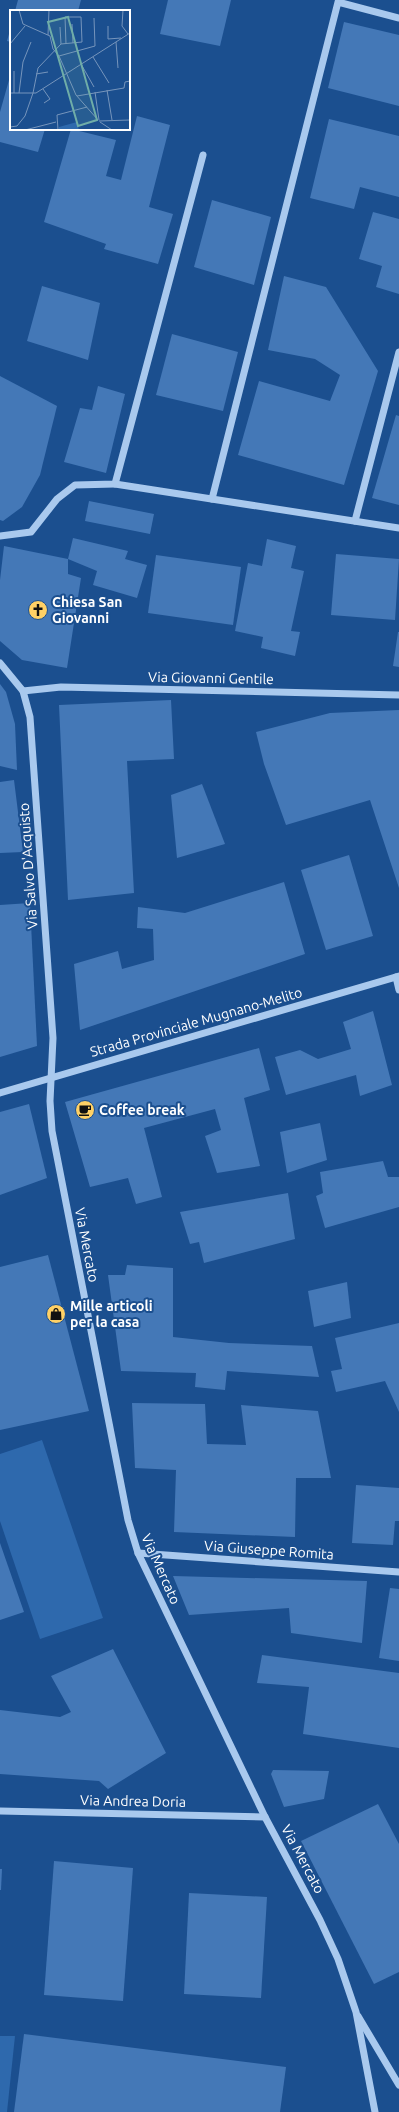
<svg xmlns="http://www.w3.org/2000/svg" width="399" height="2112" font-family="Ubuntu,sans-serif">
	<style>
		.green { fill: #2e69ad }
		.building { fill: #4478b7 }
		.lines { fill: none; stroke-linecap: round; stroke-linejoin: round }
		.minor { stroke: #a9c9ee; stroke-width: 7 }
		.labels { text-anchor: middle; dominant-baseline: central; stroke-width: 4; stroke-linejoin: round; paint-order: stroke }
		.poi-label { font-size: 14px; font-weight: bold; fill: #fff; stroke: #1b4f8f; text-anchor: start }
		.street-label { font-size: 14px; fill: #fff; stroke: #1b4f8f }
		.inset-road { fill: none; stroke: #7695bc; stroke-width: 1 }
		.view { fill: #6fada8; fill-opacity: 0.15; stroke: #6fada8; stroke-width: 2 }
		.inset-edge { fill: none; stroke: #fff; stroke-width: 2 }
	</style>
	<rect width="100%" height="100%" fill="#1b4f8f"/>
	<g class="green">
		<polygon points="42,1440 103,1618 40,1639 0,1521 0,1454"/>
		<polygon points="0,2036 15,2036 7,2112 0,2112"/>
	</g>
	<g class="building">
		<polygon points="18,0 81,0 78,11 15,11"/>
		<polygon points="168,0 231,0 220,46 160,34"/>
		<polygon points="344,22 399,35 399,106 328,88"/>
		<polygon points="11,27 11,42 7,41"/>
		<polygon points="11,73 11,129 45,129 38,152 0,142 0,112"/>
		<polygon points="137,116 170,125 149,207 173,214 158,264 104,249 106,244 44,222 71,129 116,140 106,176 121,180"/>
		<polygon points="329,119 399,136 399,197 360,187 354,209 310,198"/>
		<polygon points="212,200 271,217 254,285 194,267"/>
		<polygon points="373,212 399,219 399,294 376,287 382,266 359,259"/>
		<polygon points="284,276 326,287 378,371 344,485 238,455 259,381 330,401 340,375 315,359 268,350"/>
		<polygon points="42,286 100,303 88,360 27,341"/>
		<polygon points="172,334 238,352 223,411 156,395"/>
		<polygon points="0,376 57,406 40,475 22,507 3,521 0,520"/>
		<polygon points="98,386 125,394 106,473 64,462 80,408 92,410"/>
		<polygon points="396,415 399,416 399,505 372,498"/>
		<polygon points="89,501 154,514 150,534 85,521"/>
		<polygon points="73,538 128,551 125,559 147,565 137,598 93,585 97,571 68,559"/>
		<polygon points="267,539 296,546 291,568 304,571 291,631 300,632 295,656 261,648 263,637 235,631 248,563 262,566"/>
		<polygon points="4,546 68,559 68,574 81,578 67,668 22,660 0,641 0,580"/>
		<polygon points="336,554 399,559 395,620 331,615"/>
		<polygon points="156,555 241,567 233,625 148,613"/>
		<polygon points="398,632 399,632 399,667 393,666"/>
		<polygon points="0,684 6,692 15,724 17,770 0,766"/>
		<polygon points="171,700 174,759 127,761 134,893 68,900 59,705"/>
		<polygon points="399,710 399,888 370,800 286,825 264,764 256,732 330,713"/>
		<polygon points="14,780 23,852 0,853 0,782"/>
		<polygon points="202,784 225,844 177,858 171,795"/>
		<polygon points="349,855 373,936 326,950 301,870"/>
		<polygon points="284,882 305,954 80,1030 74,964 118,951 122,969 154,960 153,929 137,928 138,907 185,913"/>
		<polygon points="30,903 37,1046 0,1057 0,905"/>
		<polygon points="373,1011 392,1085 360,1096 356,1075 286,1095 275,1057 300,1050 318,1059 351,1049 343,1022"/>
		<polygon points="259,1048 270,1090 244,1098 260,1166 217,1173 205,1136 221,1130 215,1109 144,1128 162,1197 136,1204 128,1178 90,1187 65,1102"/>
		<polygon points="29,1104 47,1178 0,1195 0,1112"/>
		<polygon points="320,1123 327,1160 287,1173 280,1132"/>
		<polygon points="383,1161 388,1177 399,1177 399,1207 325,1228 316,1196 323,1193 320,1172"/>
		<polygon points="288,1193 295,1239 204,1263 199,1242 190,1244 180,1212"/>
		<polygon points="48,1255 89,1411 0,1430 0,1267"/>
		<polygon points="127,1265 173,1268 173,1337 229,1343 312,1346 319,1377 227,1371 225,1390 195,1387 196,1373 121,1371 108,1275 125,1275"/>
		<polygon points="347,1282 351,1318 314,1327 308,1291"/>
		<polygon points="399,1323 399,1412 385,1381 336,1392 331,1371 342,1369 335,1338"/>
		<polygon points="132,1403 205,1404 207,1444 246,1445 241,1405 318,1411 331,1478 296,1478 295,1537 174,1532 176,1470 135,1468"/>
		<polygon points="356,1485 399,1488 399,1521 395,1521 393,1545 352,1543"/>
		<polygon points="0,1543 24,1612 0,1620"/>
		<polygon points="173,1576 367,1581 362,1643 291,1633 289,1608 189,1615"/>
		<polygon points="390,1588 399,1589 399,1661 379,1658"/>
		<polygon points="113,1649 166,1753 108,1789 99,1781 0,1774 0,1710 60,1717 71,1712 51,1676"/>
		<polygon points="262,1655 399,1673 399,1748 303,1734 309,1687 257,1683"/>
		<polygon points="273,1770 329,1771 324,1799 284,1807 271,1774"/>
		<polygon points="378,1804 399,1844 399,1972 374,1984 301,1841"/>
		<polygon points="54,1861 133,1868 123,2001 44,1995"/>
		<polygon points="0,1869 2,1869 1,1890 0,1890"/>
		<polygon points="189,1893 267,1897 261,1998 184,1994"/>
		<polygon points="24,2034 286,2067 280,2112 14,2112"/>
	</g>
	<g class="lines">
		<g class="minor">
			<polyline points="115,484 399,528"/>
			<polyline points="212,499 338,2 399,18"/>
			<polyline points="355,521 399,352"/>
			<polyline points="0,536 31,532 57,499 75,485 115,484 203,155"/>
			<polyline points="0,663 23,691 30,717 53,1038 50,1101 52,1131 128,1520 138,1553 265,1817 320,1920 338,1959 356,2012 375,2112"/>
			<polyline points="23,691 61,687 399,695"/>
			<polyline points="396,977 399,990"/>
			<polyline points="0,1093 399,976"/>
			<polyline points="138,1553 399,1572"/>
			<polyline points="0,1811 265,1817"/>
			<polyline points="358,2016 399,2085"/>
		</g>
	</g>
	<defs>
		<symbol id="church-disc" viewBox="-11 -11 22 22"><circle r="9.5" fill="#ffd166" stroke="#1b4f8f"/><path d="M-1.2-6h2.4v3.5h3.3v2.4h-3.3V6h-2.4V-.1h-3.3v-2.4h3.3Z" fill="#111"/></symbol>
		<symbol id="cafe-disc" viewBox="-11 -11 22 22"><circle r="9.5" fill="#ffd166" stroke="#1b4f8f"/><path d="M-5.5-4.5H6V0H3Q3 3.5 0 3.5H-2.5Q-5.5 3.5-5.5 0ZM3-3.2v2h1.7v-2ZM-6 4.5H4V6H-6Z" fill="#111"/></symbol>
		<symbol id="shop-disc" viewBox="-11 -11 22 22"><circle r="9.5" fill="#ffd166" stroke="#1b4f8f"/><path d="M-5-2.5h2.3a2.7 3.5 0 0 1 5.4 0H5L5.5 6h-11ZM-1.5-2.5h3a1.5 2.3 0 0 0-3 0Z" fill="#111"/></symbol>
	</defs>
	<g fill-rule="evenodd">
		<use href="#church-disc" x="27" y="599" width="22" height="22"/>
		<use href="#cafe-disc" x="74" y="1099" width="22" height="22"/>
		<use href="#shop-disc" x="45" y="1303" width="22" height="22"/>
	</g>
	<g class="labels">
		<g class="poi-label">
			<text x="52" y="602">Chiesa San<tspan x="52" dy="16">Giovanni</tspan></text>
			<text x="99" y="1110">Coffee break</text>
			<text x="70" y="1306">Mille articoli<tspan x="70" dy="16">per la casa</tspan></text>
		</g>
		<g class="street-label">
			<text transform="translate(211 678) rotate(1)">Via Giovanni Gentile</text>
			<text transform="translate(28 866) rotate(-94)">Via Salvo D'Acquisto</text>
			<text transform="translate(196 1022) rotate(-16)">Strada Provinciale Mugnano-Melito</text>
			<text transform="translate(87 1245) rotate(79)">Via Mercato</text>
			<text transform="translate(269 1550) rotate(4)">Via Giuseppe Romita</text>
			<text transform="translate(161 1569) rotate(66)">Via Mercato</text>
			<text transform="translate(133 1801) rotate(1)">Via Andrea Doria</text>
			<text transform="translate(303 1859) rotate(62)">Via Mercato</text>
		</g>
	</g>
	<g transform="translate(10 10)">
		<rect width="120" height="120" fill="#1b4f8f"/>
		<path d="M67,112l2,8h-20v-3z" fill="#2e69ad"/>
		<path class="inset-road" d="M9,0l4,14 27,12 3,13 6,7 17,39 22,25M113,0l-1,16 6,8M62,14l1,19M98,16v13l13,-1M38,25l1,-25M106,32l2,26M0,34l15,-18M51,34l21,-2 -1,-25h-16l1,27M49,46l36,-10 -1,-28M83,47l16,26M71,54l13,23M26,64l12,-2M33,79l7,10 -6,4M97,80l5,30M85,82l4,28M0,83h26l94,-60M4,83v-22M9,83l4,-31 8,-20M67,86l47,-8 1,-6 5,-1M89,111l31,-1M90,112l12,8M0,117l7,-1 8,-10 8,-23 5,-25 23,-24 -1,-17M15,120l31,-8M48,120l-1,-15 30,-8"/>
		<path class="view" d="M58,7l29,103 -19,6 -30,-104z"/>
		<rect width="120" height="120" class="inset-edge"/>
	</g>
</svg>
